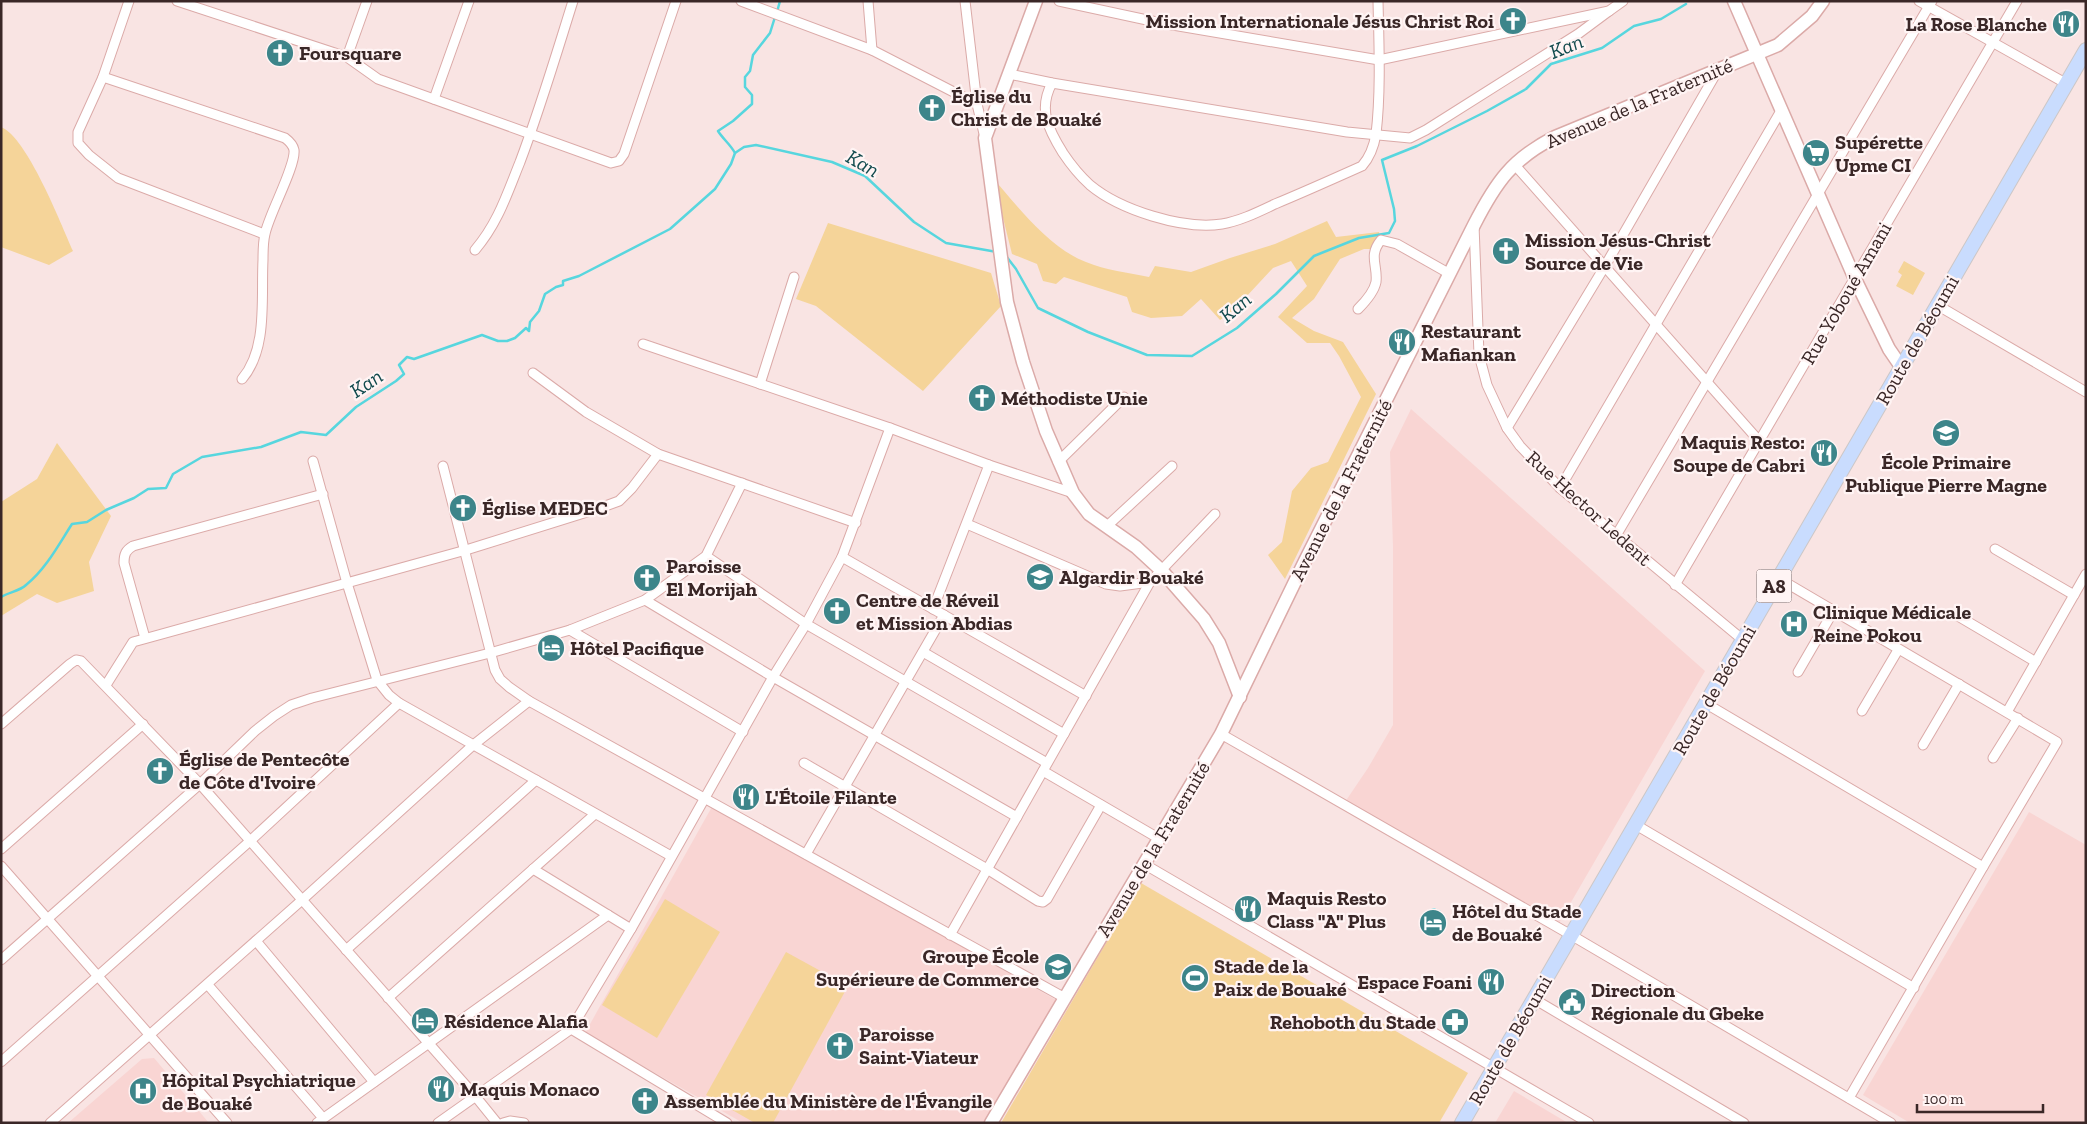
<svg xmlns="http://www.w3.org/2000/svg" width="2087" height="1124" font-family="'Zilla Slab',serif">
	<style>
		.built { fill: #f9d5d3 }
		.green { fill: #f5d499 }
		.water { fill: #57d6de }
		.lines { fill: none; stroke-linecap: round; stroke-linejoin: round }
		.stream { stroke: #57d6de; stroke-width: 2.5 }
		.street-casing { stroke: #dbaaa8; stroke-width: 11 }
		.secondary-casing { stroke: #dbaaa8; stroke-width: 15 }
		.primary-casing { stroke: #ccc7c7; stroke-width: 16 }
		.street { stroke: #fff; stroke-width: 9 }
		.secondary { stroke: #fff; stroke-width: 12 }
		.primary { stroke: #c9dcfe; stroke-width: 14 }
		.labels { text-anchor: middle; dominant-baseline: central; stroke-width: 4.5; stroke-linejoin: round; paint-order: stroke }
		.shield { fill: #fff4f4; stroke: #756464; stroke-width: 1 }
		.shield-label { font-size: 19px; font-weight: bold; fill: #3a2727 }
		.poi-label { font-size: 20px; font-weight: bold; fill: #3a2727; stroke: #fff4f4; text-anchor: start }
		.street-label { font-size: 20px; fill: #3a2727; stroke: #fff4f4 }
		.water-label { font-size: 21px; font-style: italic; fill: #124b4e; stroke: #fff4f4 }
	</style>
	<rect width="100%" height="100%" fill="#f9e4e3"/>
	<g class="built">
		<polygon points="1411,409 1705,671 1559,923 1345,802 1368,768 1393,725 1393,547 1390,452"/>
		<polygon points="713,805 1056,1000 985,1123 743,1123 585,1033"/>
		<polygon points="2029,812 2086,845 2086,1123 1910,1123 1863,1095"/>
		<polygon points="154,1058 209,1123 68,1123 142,1059"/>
		<polygon points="1514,1091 1568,1123 1495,1123"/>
	</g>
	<g class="green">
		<path d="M1,127c26,10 60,97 72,124l-24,14 -48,-18z"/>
		<path d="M993,178c25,29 56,70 93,84 19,8 43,11 63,15l6,-11 36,6 39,-14 45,-14 52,-23 9,16 43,-5 3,17h-18l-24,10 -26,40 -22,19 22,13 29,11 33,52 -91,185 -17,-24 14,-13 10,-51 19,-23 17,-6 33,-65 -22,-41 -9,-13h-23l-29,-26 29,-31 -16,-25 -18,7 -41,44 -12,8 -19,-21 -19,17 -31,2 -19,-6 -5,-15 -63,-20 -8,7 -13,-3 -6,-17 -25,-10z"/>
		<polygon points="828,223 991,273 1001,306 923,391 816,306 796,299"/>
		<polygon points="1904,261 1925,273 1913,295 1896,286 1902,275 1898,272"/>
		<polygon points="57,443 111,516 89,562 94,591 57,603 37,594 1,616 1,502 37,479"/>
		<polygon points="1141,883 1468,1073 1439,1123 1001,1123"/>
		<polygon points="665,899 720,932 657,1038 602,1005"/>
		<polygon points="786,952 848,986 773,1123 755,1123 706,1095"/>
	</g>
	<polygon class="water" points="1434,908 1441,911 1430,932 1419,927 1428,910"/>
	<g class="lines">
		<g class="stream">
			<polyline points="777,12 780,1"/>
			<polyline points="735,153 744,147 756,145 832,162 865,176 914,222 946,243 997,252"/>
			<polyline points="1006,256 1016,269 1038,308 1088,332 1147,355 1192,356 1237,328 1276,294 1314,256 1359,238 1389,233 1395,221 1394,209 1382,160 1417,146 1487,111 1526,89 1551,64 1602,48 1634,26 1661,19 1686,4"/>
			<path d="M1,597c8,-5 19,-6 25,-12 20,-16 33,-41 46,-61l15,-2 19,-12 28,-12 14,-9 18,-1 7,-14 29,-17 59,-10 40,-15 25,3 30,-28 40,-26 8,-7 -5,-9 8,-8 7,2 68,-24 16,6h9l8,-3 11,-10 3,3 1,-9 9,-11 6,-17 11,-7 7,-2v-4l16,-5 91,-47 45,-40 16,-25 4,-11c-5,-9 -12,-14 -17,-22l15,-10 19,-17v-9l-7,-8v-10l5,-6 3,-16 17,-22 5,-16"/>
		</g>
		<defs>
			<g id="street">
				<polyline points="129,1 103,77 78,132 78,143 89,155 118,178 264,234"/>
				<polyline points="177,1 347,57"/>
				<polyline points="367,1 347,57 378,79 611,163 619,161 624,154 676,1"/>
				<polyline points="741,1 872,50 977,104"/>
				<polyline points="868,1 872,50"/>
				<polyline points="965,1 977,104 985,138"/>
				<polyline points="1059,1 1161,23 1379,60 1609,11 1623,1"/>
				<polyline points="1919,1 2067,84"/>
				<polyline points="1009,74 1052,83 1347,132 1410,138 1426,130 1578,34 1609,11"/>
				<path d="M103,77l182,61c4,3 8,7 9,12 2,16 -25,64 -29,84 -2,8 -2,18 -2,26 -2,38 5,89 -21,119"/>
				<path d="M1052,83c-14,26 -4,46 11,70 8,12 16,22 27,32 30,25 93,45 132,39 18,-3 36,-12 53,-20 29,-12 58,-25 87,-38 8,-9 12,-20 14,-32 5,-42 3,-90 2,-133"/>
				<polyline points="434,99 469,1"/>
				<polyline points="1514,164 1760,442"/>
				<polyline points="1474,225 1479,355 1487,385 1507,428 1520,446 1560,488 1743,640"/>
				<path d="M475,250c23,-27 32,-56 45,-88 20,-53 36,-107 53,-161"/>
				<polyline points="1937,305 2086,392"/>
				<path d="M1358,309c7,-7 16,-17 18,-27 2,-17 -8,-26 5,-42l16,4 53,30"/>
				<polyline points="643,344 890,428 989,465 1073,493"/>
				<polyline points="533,373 586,412 658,454 856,523"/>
				<polyline points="760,384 794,277"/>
				<polyline points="1507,428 1605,266 1718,70"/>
				<polyline points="313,461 347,583 377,680 389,695 399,703 671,856"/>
				<polyline points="1058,462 1124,397"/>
				<polyline points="443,466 495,670 500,679 509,687 529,701 1065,998"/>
				<polyline points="1560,488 1782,109"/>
				<polyline points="967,524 1106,584 1120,586 1150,582"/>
				<polyline points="1106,527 1172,466"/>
				<polyline points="1617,534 1932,1"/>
				<polyline points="1995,549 2074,595"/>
				<polyline points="706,556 806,624 1047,763"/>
				<polyline points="842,557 1086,696"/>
				<polyline points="1778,578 2057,742 1983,867 1849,1098"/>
				<polyline points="1675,585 2017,1"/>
				<polyline points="645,600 773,677 1017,817"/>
				<polyline points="933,609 989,465"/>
				<polyline points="1958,616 2036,662"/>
				<polyline points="570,630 743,732"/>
				<path d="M145,638l-21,-75c0,-9 2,-13 9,-17l190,-52"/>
				<polyline points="923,652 1064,734"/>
				<polyline points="1798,672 1834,610"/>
				<polyline points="106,685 133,642 466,550 600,508 619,501 632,488 658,454"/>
				<polyline points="1705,703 1983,867"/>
				<polyline points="1862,711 1898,650"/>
				<polyline points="2007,712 2086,574"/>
				<polyline points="1,724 70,664 76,660 81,661 200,784 476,1097 497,1123"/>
				<polyline points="1221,734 1571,935 1891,1123"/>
				<polyline points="1923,745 1959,684"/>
				<polyline points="1993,758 2018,718"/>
				<polyline points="804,763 987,869 1038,901 1043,902 1047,899 1101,805"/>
				<polyline points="1043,771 1158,838"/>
				<polyline points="1636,825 1914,988"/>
				<polyline points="1,849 143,724"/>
				<polyline points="806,854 944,615"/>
				<polyline points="1144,864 1589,1123"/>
				<polyline points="1,866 227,1123"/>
				<polyline points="533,869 631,929"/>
				<polyline points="950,935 1150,582 1215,514"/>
				<polyline points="256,941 374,1082"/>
				<polyline points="346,950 536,780"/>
				<polyline points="1,960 200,784 255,731 274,716 291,705 312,698 490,653 570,630 645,600 706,556 742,483"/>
				<polyline points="208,985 323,1118"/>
				<polyline points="388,998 595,814"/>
				<polyline points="1534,999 1744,1123"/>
				<polyline points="571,1029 727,1123"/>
				<polyline points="1,1062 250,841 399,703"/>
				<polyline points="50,1123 302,900 472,746 529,701"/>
				<polyline points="317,1123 608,915"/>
				<polyline points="438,1123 571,1029 631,929 773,677 806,624 842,557 890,428"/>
				<polyline points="503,1123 510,1121 524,1123"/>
			</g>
			<g id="secondary">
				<polyline points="1036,1 985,138 1007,302 1023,362 1046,431 1073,493 1089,514 1136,547 1162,571 1204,619 1219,643 1240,697"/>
				<polyline points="1734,1 1855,279 1889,349 1902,368"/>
				<path d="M991,1123l230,-389 84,-173 169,-336c22,-43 38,-66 81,-88l223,-92 34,-29 11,-15"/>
			</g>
			<polyline id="primary" points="1462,1123 2086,50"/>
		</defs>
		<use href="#street" class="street-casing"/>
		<use href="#secondary" class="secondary-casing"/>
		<use href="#primary" class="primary-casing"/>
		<use href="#street" class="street"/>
		<use href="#secondary" class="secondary"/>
		<use href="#primary" class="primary"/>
	</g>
	<defs>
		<symbol id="church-disc" viewBox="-11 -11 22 22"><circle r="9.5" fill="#3d858a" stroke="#fff4f4"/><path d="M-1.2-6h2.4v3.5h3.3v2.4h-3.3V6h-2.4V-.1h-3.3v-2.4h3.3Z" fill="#fff"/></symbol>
		<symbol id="restaurant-disc" viewBox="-11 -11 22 22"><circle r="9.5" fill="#3d858a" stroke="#fff4f4"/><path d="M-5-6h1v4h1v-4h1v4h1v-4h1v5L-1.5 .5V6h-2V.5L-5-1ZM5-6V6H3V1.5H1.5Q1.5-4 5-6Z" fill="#fff"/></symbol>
		<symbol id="supermarket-disc" viewBox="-11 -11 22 22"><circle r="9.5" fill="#3d858a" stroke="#fff4f4"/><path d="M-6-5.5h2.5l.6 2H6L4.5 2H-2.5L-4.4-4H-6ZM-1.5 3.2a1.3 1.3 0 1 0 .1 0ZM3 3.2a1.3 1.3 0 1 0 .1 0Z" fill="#fff"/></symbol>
		<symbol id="school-disc" viewBox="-11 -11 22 22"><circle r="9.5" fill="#3d858a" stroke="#fff4f4"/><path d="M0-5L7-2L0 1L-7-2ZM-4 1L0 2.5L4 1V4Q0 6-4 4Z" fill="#fff"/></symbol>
		<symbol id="hospital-disc" viewBox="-11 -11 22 22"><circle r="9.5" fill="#3d858a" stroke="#fff4f4"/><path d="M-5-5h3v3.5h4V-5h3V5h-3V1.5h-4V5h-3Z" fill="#fff"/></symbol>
		<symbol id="hotel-disc" viewBox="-11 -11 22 22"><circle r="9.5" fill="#3d858a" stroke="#fff4f4"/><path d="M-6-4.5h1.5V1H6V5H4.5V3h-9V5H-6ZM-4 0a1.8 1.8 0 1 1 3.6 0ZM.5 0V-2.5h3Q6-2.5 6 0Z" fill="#fff"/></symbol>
		<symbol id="university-disc" viewBox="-11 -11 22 22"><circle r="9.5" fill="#3d858a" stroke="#fff4f4"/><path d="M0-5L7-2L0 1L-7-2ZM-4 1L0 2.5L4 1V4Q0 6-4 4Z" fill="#fff"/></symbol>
		<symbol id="stadium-disc" viewBox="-11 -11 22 22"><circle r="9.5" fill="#3d858a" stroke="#fff4f4"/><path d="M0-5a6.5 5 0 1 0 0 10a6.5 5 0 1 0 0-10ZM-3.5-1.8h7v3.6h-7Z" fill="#fff"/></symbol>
		<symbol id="civic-disc" viewBox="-11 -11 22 22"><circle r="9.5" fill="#3d858a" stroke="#fff4f4"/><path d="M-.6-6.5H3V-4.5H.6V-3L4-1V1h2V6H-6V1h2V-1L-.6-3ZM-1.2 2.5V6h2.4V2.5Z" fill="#fff"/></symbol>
		<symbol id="pharmacy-disc" viewBox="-11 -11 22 22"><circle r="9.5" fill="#3d858a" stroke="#fff4f4"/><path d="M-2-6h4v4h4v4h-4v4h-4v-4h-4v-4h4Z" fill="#fff"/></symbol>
	</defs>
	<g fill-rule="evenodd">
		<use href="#church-disc" x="1497" y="5" width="32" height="32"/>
		<use href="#restaurant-disc" x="2050" y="8" width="32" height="32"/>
		<use href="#church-disc" x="264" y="37" width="32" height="32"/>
		<use href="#church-disc" x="916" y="92" width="32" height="32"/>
		<use href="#supermarket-disc" x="1800" y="137" width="32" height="32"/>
		<use href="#church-disc" x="1490" y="235" width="32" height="32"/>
		<use href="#restaurant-disc" x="1386" y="326" width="32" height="32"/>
		<use href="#church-disc" x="966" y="382" width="32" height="32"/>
		<use href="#school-disc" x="1930" y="417" width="32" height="32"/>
		<use href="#restaurant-disc" x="1808" y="437" width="32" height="32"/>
		<use href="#church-disc" x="447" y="492" width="32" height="32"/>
		<use href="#school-disc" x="1024" y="561" width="32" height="32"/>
		<use href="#church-disc" x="631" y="562" width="32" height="32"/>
		<use href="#church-disc" x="821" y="595" width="32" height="32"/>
		<use href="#hospital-disc" x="1778" y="608" width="32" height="32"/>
		<use href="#hotel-disc" x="535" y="632" width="32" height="32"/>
		<use href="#church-disc" x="144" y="755" width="32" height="32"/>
		<use href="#restaurant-disc" x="730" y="781" width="32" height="32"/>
		<use href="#restaurant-disc" x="1232" y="893" width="32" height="32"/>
		<use href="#hotel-disc" x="1417" y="907" width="32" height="32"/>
		<use href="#university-disc" x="1042" y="951" width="32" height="32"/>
		<use href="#stadium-disc" x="1179" y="962" width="32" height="32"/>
		<use href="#restaurant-disc" x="1475" y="966" width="32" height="32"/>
		<use href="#civic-disc" x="1556" y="986" width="32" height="32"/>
		<use href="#hotel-disc" x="409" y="1005" width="32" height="32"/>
		<use href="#pharmacy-disc" x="1439" y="1006" width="32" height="32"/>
		<use href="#church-disc" x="824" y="1030" width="32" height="32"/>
		<use href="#restaurant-disc" x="425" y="1073" width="32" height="32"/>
		<use href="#hospital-disc" x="127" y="1075" width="32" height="32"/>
		<use href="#church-disc" x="629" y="1085" width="32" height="32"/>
	</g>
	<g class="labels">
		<rect class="shield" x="1756.5" y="569.5" width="35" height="33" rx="4"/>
		<g class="shield-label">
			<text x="1774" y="586">A8</text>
		</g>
		<g class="poi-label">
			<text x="1494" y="21" text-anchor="end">Mission Internationale Jésus Christ Roi</text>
			<text x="2047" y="24" text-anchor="end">La Rose Blanche</text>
			<text x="299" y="53">Foursquare</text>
			<text x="951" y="96">Église du<tspan x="951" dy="23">Christ de Bouaké</tspan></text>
			<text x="1835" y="142">Supérette<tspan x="1835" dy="23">Upme CI</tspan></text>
			<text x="1525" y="240">Mission Jésus-Christ<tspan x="1525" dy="23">Source de Vie</tspan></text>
			<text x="1421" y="331">Restaurant<tspan x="1421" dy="23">Mafiankan</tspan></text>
			<text x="1001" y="398">Méthodiste Unie</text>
			<text x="1805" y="442" text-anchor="end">Maquis Resto:<tspan x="1805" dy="23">Soupe de Cabri</tspan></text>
			<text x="1946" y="462" text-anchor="middle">École Primaire<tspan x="1946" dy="23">Publique Pierre Magne</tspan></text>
			<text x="482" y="508">Église MEDEC</text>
			<text x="666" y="566">Paroisse<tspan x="666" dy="23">El Morijah</tspan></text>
			<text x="1059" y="577">Algardir Bouaké</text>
			<text x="856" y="600">Centre de Réveil<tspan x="856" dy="23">et Mission Abdias</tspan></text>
			<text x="1813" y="612">Clinique Médicale<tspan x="1813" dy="23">Reine Pokou</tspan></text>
			<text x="570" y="648">Hôtel Pacifique</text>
			<text x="179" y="759">Église de Pentecôte<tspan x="179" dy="23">de Côte d'Ivoire</tspan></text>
			<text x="765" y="797">L'Étoile Filante</text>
			<text x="1267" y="898">Maquis Resto<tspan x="1267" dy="23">Class "A" Plus</tspan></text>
			<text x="1452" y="911">Hôtel du Stade<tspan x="1452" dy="23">de Bouaké</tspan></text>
			<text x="1039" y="956" text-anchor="end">Groupe École<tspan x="1039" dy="23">Supérieure de Commerce</tspan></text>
			<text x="1214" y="966">Stade de la<tspan x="1214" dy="23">Paix de Bouaké</tspan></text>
			<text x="1472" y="982" text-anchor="end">Espace Foani</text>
			<text x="1591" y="990">Direction<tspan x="1591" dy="23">Régionale du Gbeke</tspan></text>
			<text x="444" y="1021">Résidence Alafia</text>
			<text x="1436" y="1022" text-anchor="end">Rehoboth du Stade</text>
			<text x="859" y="1034">Paroisse<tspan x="859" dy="23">Saint-Viateur</tspan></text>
			<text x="162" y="1080">Hôpital Psychiatrique<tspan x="162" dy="23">de Bouaké</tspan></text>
			<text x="460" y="1089">Maquis Monaco</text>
			<text x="664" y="1101">Assemblée du Ministère de l'Évangile</text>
		</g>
		<g class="street-label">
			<text transform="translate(1639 103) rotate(-23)">Avenue de la Fraternité</text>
			<text transform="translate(1846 293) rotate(-60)">Rue Yoboué Amani</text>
			<text transform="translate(1917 340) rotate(-60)">Route de Béoumi</text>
			<text transform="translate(1341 490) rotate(-63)">Avenue de la Fraternité</text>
			<text transform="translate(1589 508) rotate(42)">Rue Hector Ledent</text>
			<text transform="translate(1714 690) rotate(-60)">Route de Béoumi</text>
			<text transform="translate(1153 849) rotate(-59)">Avenue de la Fraternité</text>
			<text transform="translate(1510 1040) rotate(-60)">Route de Béoumi</text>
		</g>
		<g class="water-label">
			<text transform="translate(1566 46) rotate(-22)">Kan</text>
			<text transform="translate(863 163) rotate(30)">Kan</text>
			<text transform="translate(1235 307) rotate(-40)">Kan</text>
			<text transform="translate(366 383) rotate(-34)">Kan</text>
		</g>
	</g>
	<rect width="2087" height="1124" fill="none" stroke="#3a2727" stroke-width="5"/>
	<path d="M1917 1104v8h126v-8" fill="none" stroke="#3a2727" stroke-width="2.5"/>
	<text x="1924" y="1104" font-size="15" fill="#3a2727" stroke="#fff4f4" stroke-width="4" paint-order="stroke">100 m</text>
</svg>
